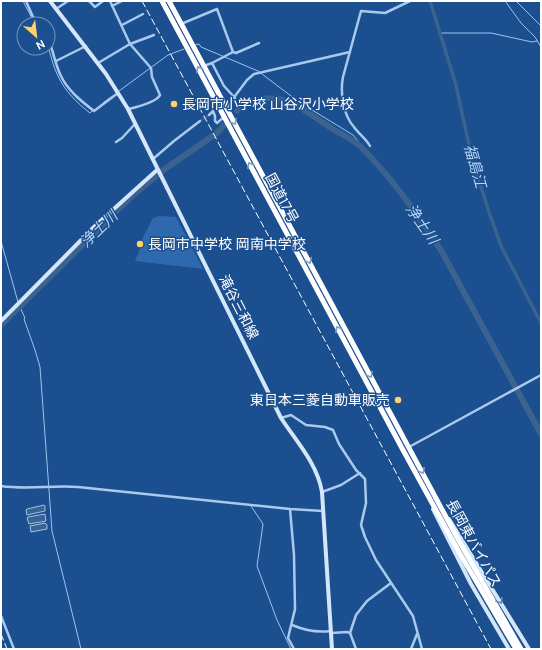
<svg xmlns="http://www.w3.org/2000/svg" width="542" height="650" font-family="'DM Sans','Noto Sans JP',sans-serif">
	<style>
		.green { fill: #2e69ad }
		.water { fill: #3c6290; stroke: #9cc4f0 }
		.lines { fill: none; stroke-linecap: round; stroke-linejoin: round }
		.stream { stroke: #9cc4f0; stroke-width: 1 }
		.canal { stroke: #3c6290; stroke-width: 3.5 }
		.river { stroke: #3c6290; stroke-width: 6 }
		.street-tunnel { stroke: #3d69a0; stroke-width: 2.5; stroke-dasharray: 2.5 1; stroke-linecap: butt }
		.street { stroke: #a9c9ee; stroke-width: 2.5 }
		.secondary { stroke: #d6e6fa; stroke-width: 4 }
		.highway { stroke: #fff; stroke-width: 5 }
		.rail { stroke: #fff; stroke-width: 1; stroke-dasharray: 7 3; stroke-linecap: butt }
		.oneway { stroke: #829ec1 }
		.oneway2 { stroke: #668bba }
		.poi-dot { fill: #ffd166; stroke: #1b4f8f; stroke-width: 1.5 }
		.labels { text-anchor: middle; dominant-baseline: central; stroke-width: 3; stroke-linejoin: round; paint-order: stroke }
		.poi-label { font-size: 14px; fill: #fff; stroke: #1b4f8f; text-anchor: start }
		.street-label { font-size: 14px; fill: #fff; stroke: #1b4f8f }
		.water-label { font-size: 15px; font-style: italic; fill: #b5d3f5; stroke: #1b4f8f }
	</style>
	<rect width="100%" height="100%" fill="#1b4f8f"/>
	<polygon class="green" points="159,216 176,217 203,269 135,261 141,246 139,245 153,218"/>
	<g class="water">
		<polygon points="44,505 45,506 45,511 27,515 26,510 27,509"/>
		<polygon points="45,514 46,521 29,524 27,518 28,517"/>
		<polygon points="45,523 47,525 47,529 31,532 30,526"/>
	</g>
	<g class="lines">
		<g class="stream">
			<polyline points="23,1 35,24"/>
			<polyline points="505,1 521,23 535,37 541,47"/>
			<polyline points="516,1 541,26"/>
			<polyline points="439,33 491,33 532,42 537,41"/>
			<polyline points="195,45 199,44 201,47 258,71 299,102 353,135 358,141 358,144"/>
			<path d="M48,46c3,10 5,20 10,30 7,15 19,27 32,37l2,-2"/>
			<polyline points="119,91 168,55 184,49"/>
			<polyline points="103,103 111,97"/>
			<polyline points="1,241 18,302"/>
			<polyline points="19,305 25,318 24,319 35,350 40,367 52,531 81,649"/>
			<polyline points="251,506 263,524 257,566 277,620 291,649"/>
		</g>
		<polyline class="canal" points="430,1 456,85 472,159 489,212 501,246 541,323"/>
		<g class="river">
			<path d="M237,111c4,-5 8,-7 15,-9 31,-13 54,10 79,26 10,6 20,10 29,18 31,31 58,68 82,106l99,182"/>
			<polyline points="1,325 131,197 162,171 217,133 223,126"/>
		</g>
		<polyline class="street-tunnel" points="200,121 209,115"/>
		<g class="street">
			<polyline points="26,1 33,17 39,24"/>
			<polyline points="89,1 95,7 103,1"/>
			<path d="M110,1l20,43 21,24 1,9 8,18c-3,7 -23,12 -31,14"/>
			<polyline points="112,6 122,1"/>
			<polyline points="56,9 68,1"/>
			<polyline points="181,24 217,9 233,52 236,53 259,43"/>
			<polyline points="122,25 143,14"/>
			<path d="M48,38c5,12 7,25 12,36 7,16 21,27 34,37l24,-18"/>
			<polyline points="233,52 212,63 224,86 235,98"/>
			<polyline points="56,61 86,46"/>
			<polyline points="98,63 130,44 154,35"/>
			<polyline points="204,66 212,63"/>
			<polyline points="226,108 247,80 254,74 350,52"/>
			<polyline points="209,115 213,111 215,116 215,121 217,123 224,117"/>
			<polyline points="116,142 122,138 135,124"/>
			<path d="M370,146c-4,-7 -11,-12 -16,-19 -11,-12 -14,-35 -11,-50l18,-66 24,2 25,-12"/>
			<polyline points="153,159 174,141 200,121"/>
			<polyline points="281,418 291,415 306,425 325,427 333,430 339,444 356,470 365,479 366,503 361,525 365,537 376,560 413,616 422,649"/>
			<polyline points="409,447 541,375"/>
			<path d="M1,486c26,4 51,-1 77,1l212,22 33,2"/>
			<polyline points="322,492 341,485 360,473"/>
			<polyline points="290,509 294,555 295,609 288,638 294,649"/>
			<polyline points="1,616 14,649"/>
			<path d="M292,625c12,5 25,8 38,6"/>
			<polyline points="331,633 347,632 350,633"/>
			<polyline points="356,649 350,633 356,615 367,601 391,583"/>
			<polyline points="411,649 417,634"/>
		</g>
		<g class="secondary">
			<path d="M50,1l56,73 22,35 153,309c15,23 36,45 41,74l10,157"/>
			<polyline points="1,321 95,226 157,170"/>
			<polyline points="433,509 471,584 509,649"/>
			<polyline points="449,519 529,649"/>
		</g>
		<g class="highway">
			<polyline points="162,1 403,450 459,552 516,649"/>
			<polyline points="169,1 460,543 521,649"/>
		</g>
		<g class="rail">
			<polyline points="142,1 491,649"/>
			<polyline points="1,634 7,649"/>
		</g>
	</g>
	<defs><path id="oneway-chevron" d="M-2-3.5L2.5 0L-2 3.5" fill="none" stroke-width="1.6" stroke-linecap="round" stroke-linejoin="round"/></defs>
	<g class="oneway">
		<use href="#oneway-chevron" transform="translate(199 69) rotate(-118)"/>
		<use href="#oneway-chevron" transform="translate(234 122) rotate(59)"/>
		<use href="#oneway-chevron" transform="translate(250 165) rotate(-118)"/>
		<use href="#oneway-chevron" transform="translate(309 261) rotate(62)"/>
		<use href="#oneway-chevron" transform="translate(338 329) rotate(-118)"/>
		<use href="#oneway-chevron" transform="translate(370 375) rotate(62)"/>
		<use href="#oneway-chevron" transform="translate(422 471) rotate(62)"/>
	</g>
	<use class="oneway2" href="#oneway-chevron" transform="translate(500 601) rotate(58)"/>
	<g class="poi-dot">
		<circle cx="174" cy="104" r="4"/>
		<circle cx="140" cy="244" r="4"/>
		<circle cx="398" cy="400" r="4"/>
	</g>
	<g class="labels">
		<g class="poi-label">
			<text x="182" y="104">長岡市小学校 山谷沢小学校</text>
			<text x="148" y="244">長岡市中学校 岡南中学校</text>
			<text x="390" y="400" text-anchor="end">東日本三菱自動車販売</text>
		</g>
		<g class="street-label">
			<text transform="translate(282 198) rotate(62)">国道17号</text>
			<text transform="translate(239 307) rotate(63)">滝谷三和線</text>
			<text transform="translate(474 543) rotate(61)">長岡東バイパス</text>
		</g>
		<g class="water-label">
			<text transform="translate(475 166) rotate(74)">福島江</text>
			<text transform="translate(422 224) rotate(55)">浄土川</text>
			<text transform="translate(99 229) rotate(-44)">浄土川</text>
		</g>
	</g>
	<rect width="542" height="650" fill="none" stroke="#ffffff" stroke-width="4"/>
	<g transform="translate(36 36) rotate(152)"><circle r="19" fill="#1b4f8f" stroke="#7695bc"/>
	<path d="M0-3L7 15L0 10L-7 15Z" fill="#ffd166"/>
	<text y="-6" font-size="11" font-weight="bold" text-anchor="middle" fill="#ffffff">N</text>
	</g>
</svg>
